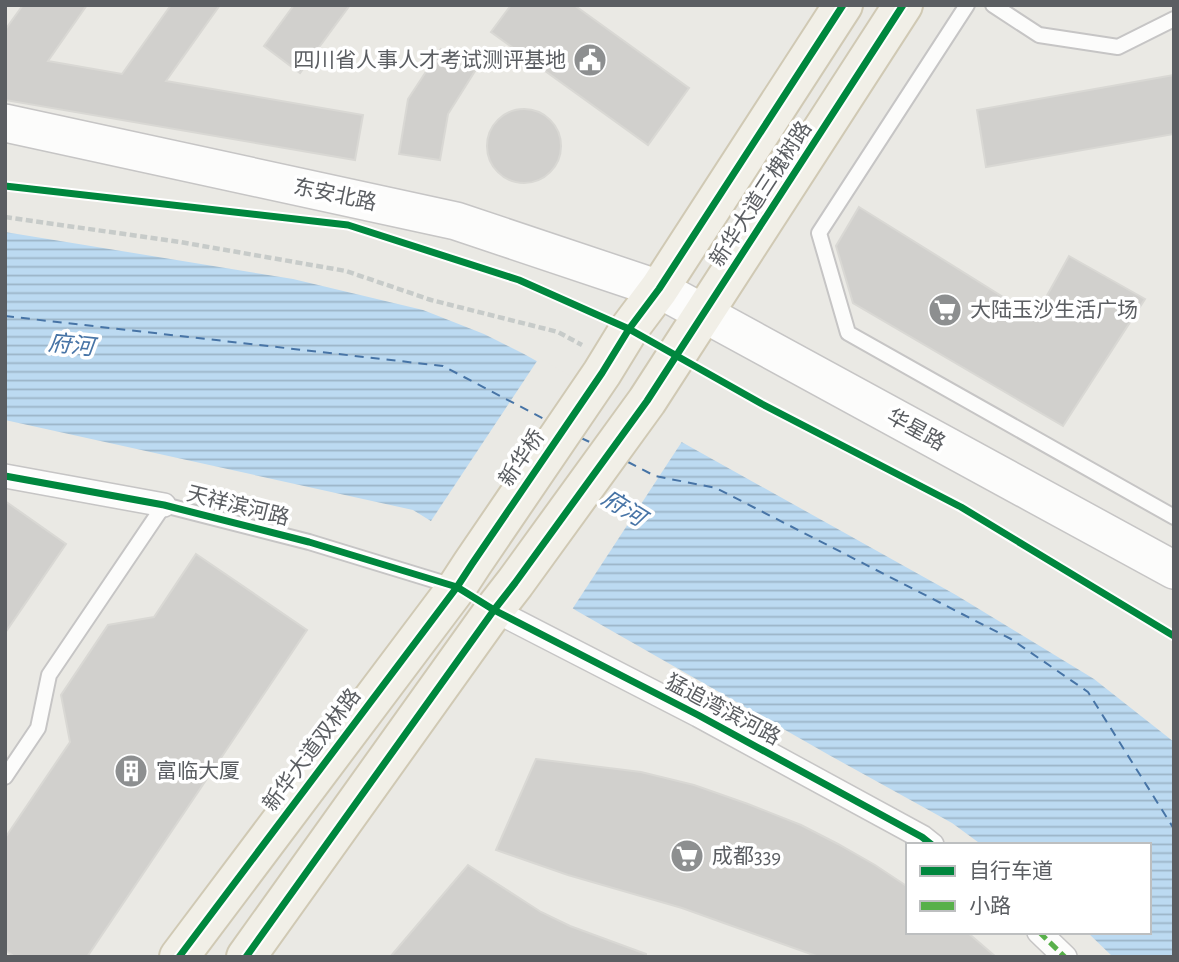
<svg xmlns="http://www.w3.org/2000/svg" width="1179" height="962" font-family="'Alegreya Sans','Noto Sans SC',sans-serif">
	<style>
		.water { fill: url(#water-rules) }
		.pier { fill: #eae9e4 }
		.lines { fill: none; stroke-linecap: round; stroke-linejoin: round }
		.ferry { stroke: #4774a6; stroke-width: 2; stroke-dasharray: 9 7; stroke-linecap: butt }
		.building { fill: #d1d0cd; stroke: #d9d8d4; stroke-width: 2 }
		.service-casing { stroke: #c6c5c5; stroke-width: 18 }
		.pedestrian-casing { stroke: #c6c5c5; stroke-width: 26 }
		.tertiary-casing { stroke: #c6c5c5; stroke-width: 40 }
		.primary-casing { stroke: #d0c9b4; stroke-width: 42 }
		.path { stroke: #c7cbc9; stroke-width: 4.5; stroke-dasharray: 7 3.5; stroke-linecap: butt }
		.service { stroke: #fcfcfb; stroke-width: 14 }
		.pedestrian { stroke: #fcfcfb; stroke-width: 23 }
		.tertiary { stroke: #fcfcfb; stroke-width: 37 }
		.primary { stroke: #f1efe7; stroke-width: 38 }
		.quiet { stroke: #58b04a; stroke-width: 5; stroke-dasharray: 10 5; stroke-linecap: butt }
		.cycleway-casing { stroke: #fff; stroke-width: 11 }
		.cycleway { stroke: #00873e; stroke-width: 7 }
		.labels { text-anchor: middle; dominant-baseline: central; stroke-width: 7; stroke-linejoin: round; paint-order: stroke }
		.poi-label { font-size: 21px; fill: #5b5e62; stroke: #fff; text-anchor: start }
		.street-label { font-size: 21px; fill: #5b5e62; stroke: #fff }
		.water-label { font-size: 23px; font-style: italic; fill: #4774a6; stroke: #fff }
	</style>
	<defs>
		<pattern id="water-rules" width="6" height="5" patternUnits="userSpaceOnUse" patternTransform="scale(1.75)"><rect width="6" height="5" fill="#bcdaf1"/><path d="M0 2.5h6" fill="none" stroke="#9cb4c7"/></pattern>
	</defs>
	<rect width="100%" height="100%" fill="#eae9e4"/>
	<polygon class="water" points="5,232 293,279 423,310 484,334 524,354 956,595 1094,679 1174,742 1174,957 1113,957 1087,932 1149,932 1149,845 982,845 952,823 829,755 577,611 413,510 5,420"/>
	<polygon class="pier" points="539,358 683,440 571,611 429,524"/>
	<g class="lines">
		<g class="ferry">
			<polyline points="5,316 443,366 548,421"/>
			<polyline points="581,438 592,443"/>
			<polyline points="628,462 655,476 716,488 1011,639 1088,692 1174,829"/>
		</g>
	</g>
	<g class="building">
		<polygon points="23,5 87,5 48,61 122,74 171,5 220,5 166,81 363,115 355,160 5,100 5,30"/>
		<polygon points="294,5 350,5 300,73 264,46"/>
		<polygon points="511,5 574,5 689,88 648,145 491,32"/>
		<polygon points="441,49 475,71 448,114 440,160 399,154 408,99"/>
		<polygon points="1174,75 1174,134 986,167 977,110"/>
		<circle cx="524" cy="146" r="37"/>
		<polygon points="859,207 1035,317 1069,256 1145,299 1063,426 853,303 836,246"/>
		<polygon points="5,501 66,544 5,633"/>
		<polygon points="196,554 307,630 87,957 15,957 5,950 5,838 70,742 61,695 108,625 154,617"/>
		<polygon points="536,759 641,772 694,785 748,804 801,825 838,844 875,865 908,887 908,932 967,932 996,957 819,957 682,908 568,875 496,850"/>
		<polygon points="468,865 541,912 570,926 646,954 646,957 390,957"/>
	</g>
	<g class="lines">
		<defs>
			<g id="service">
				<polyline points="967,5 819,233 848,333 1174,517"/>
				<polyline points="993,5 1039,35 1118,47 1174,19"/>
				<polyline points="5,777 38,728 49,675 164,505 309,542 453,586"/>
			</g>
			<g id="pedestrian">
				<polyline points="5,476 164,505"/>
				<polyline points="494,610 698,715 922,837 932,845"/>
				<polyline points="1039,932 1065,957"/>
			</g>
			<polyline id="tertiary" points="5,123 456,221 659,289 1174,570"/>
			<g id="primary">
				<polyline points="179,957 457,587 472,564 602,373 629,329 659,289 843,5"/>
				<polyline points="246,957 494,610 515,583 647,401 903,5"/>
			</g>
		</defs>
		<use href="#service" class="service-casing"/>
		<use href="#pedestrian" class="pedestrian-casing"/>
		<use href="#tertiary" class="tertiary-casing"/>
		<use href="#primary" class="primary-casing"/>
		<polyline class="path" points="5,217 180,242 346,271 431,300 558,332 582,345"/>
		<use href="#service" class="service"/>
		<use href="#pedestrian" class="pedestrian"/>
		<use href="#tertiary" class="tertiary"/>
		<use href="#primary" class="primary"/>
		<polyline class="quiet" points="1039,932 1065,957"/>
		<defs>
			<g id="cycleway">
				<polyline points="5,186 348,225 519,280 629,329 762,404 961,507 1174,636"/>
				<polyline points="5,476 164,505 309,542 457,587 494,610 698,715 922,837 932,845"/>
				<polyline points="179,957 457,587 472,564 602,373 629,329 659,289 843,5"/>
				<polyline points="246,957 494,610 515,583 647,401 903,5"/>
			</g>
		</defs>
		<use href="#cycleway" class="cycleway-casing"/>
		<use href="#cycleway" class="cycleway"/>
	</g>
	<defs>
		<symbol id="civic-disc" viewBox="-11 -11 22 22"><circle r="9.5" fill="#8d8f90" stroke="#fff"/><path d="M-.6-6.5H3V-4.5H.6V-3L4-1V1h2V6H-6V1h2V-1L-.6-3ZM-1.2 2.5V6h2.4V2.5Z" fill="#fff"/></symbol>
		<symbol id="supermarket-disc" viewBox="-11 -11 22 22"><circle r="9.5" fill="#8d8f90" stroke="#fff"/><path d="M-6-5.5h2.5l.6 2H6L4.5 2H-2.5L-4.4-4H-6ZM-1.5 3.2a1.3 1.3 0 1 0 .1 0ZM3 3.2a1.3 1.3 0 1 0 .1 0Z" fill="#fff"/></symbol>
		<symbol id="building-disc" viewBox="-11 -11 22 22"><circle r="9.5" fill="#8d8f90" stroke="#fff"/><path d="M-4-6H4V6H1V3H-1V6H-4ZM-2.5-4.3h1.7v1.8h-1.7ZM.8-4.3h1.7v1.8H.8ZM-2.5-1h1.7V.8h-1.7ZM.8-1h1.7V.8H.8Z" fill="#fff"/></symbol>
	</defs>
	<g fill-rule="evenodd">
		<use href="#civic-disc" x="571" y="41" width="38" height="38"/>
		<use href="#supermarket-disc" x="926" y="291" width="38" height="38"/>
		<use href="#building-disc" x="112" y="752" width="38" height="38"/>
		<use href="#supermarket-disc" x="668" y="837" width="38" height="38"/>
	</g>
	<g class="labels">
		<g class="poi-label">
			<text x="566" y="60" text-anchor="end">四川省人事人才考试测评基地</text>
			<text x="970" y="310">大陆玉沙生活广场</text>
			<text x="156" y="771">富临大厦</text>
			<text x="712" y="856">成都339</text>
		</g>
		<g class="street-label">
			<text transform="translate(761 194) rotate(-57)">新华大道三槐树路</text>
			<text transform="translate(335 195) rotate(12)">东安北路</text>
			<text transform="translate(916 430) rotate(29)">华星路</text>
			<text transform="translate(522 458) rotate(-56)">新华桥</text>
			<text transform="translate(238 506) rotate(14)">天祥滨河路</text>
			<text transform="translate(723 710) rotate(28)">猛追湾滨河路</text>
			<text transform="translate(312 750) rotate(-53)">新华大道双林路</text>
		</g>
		<g class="water-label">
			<text transform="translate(71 346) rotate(6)">府河</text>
			<text transform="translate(623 509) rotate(32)">府河</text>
		</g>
	</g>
	<rect width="1179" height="962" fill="none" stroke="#5b5e62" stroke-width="14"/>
	<rect x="906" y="843" width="245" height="91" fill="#ffffff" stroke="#bdbfc0" stroke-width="2"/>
	<rect x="920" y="866" width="35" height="10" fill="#00873e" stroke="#bdbfc0" stroke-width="2"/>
	<text x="969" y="878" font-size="21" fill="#5b5e62">自行车道</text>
	<rect x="920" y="901" width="35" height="10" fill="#58b04a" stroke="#bdbfc0" stroke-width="2"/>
	<text x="969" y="913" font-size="21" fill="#5b5e62">小路</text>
</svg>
